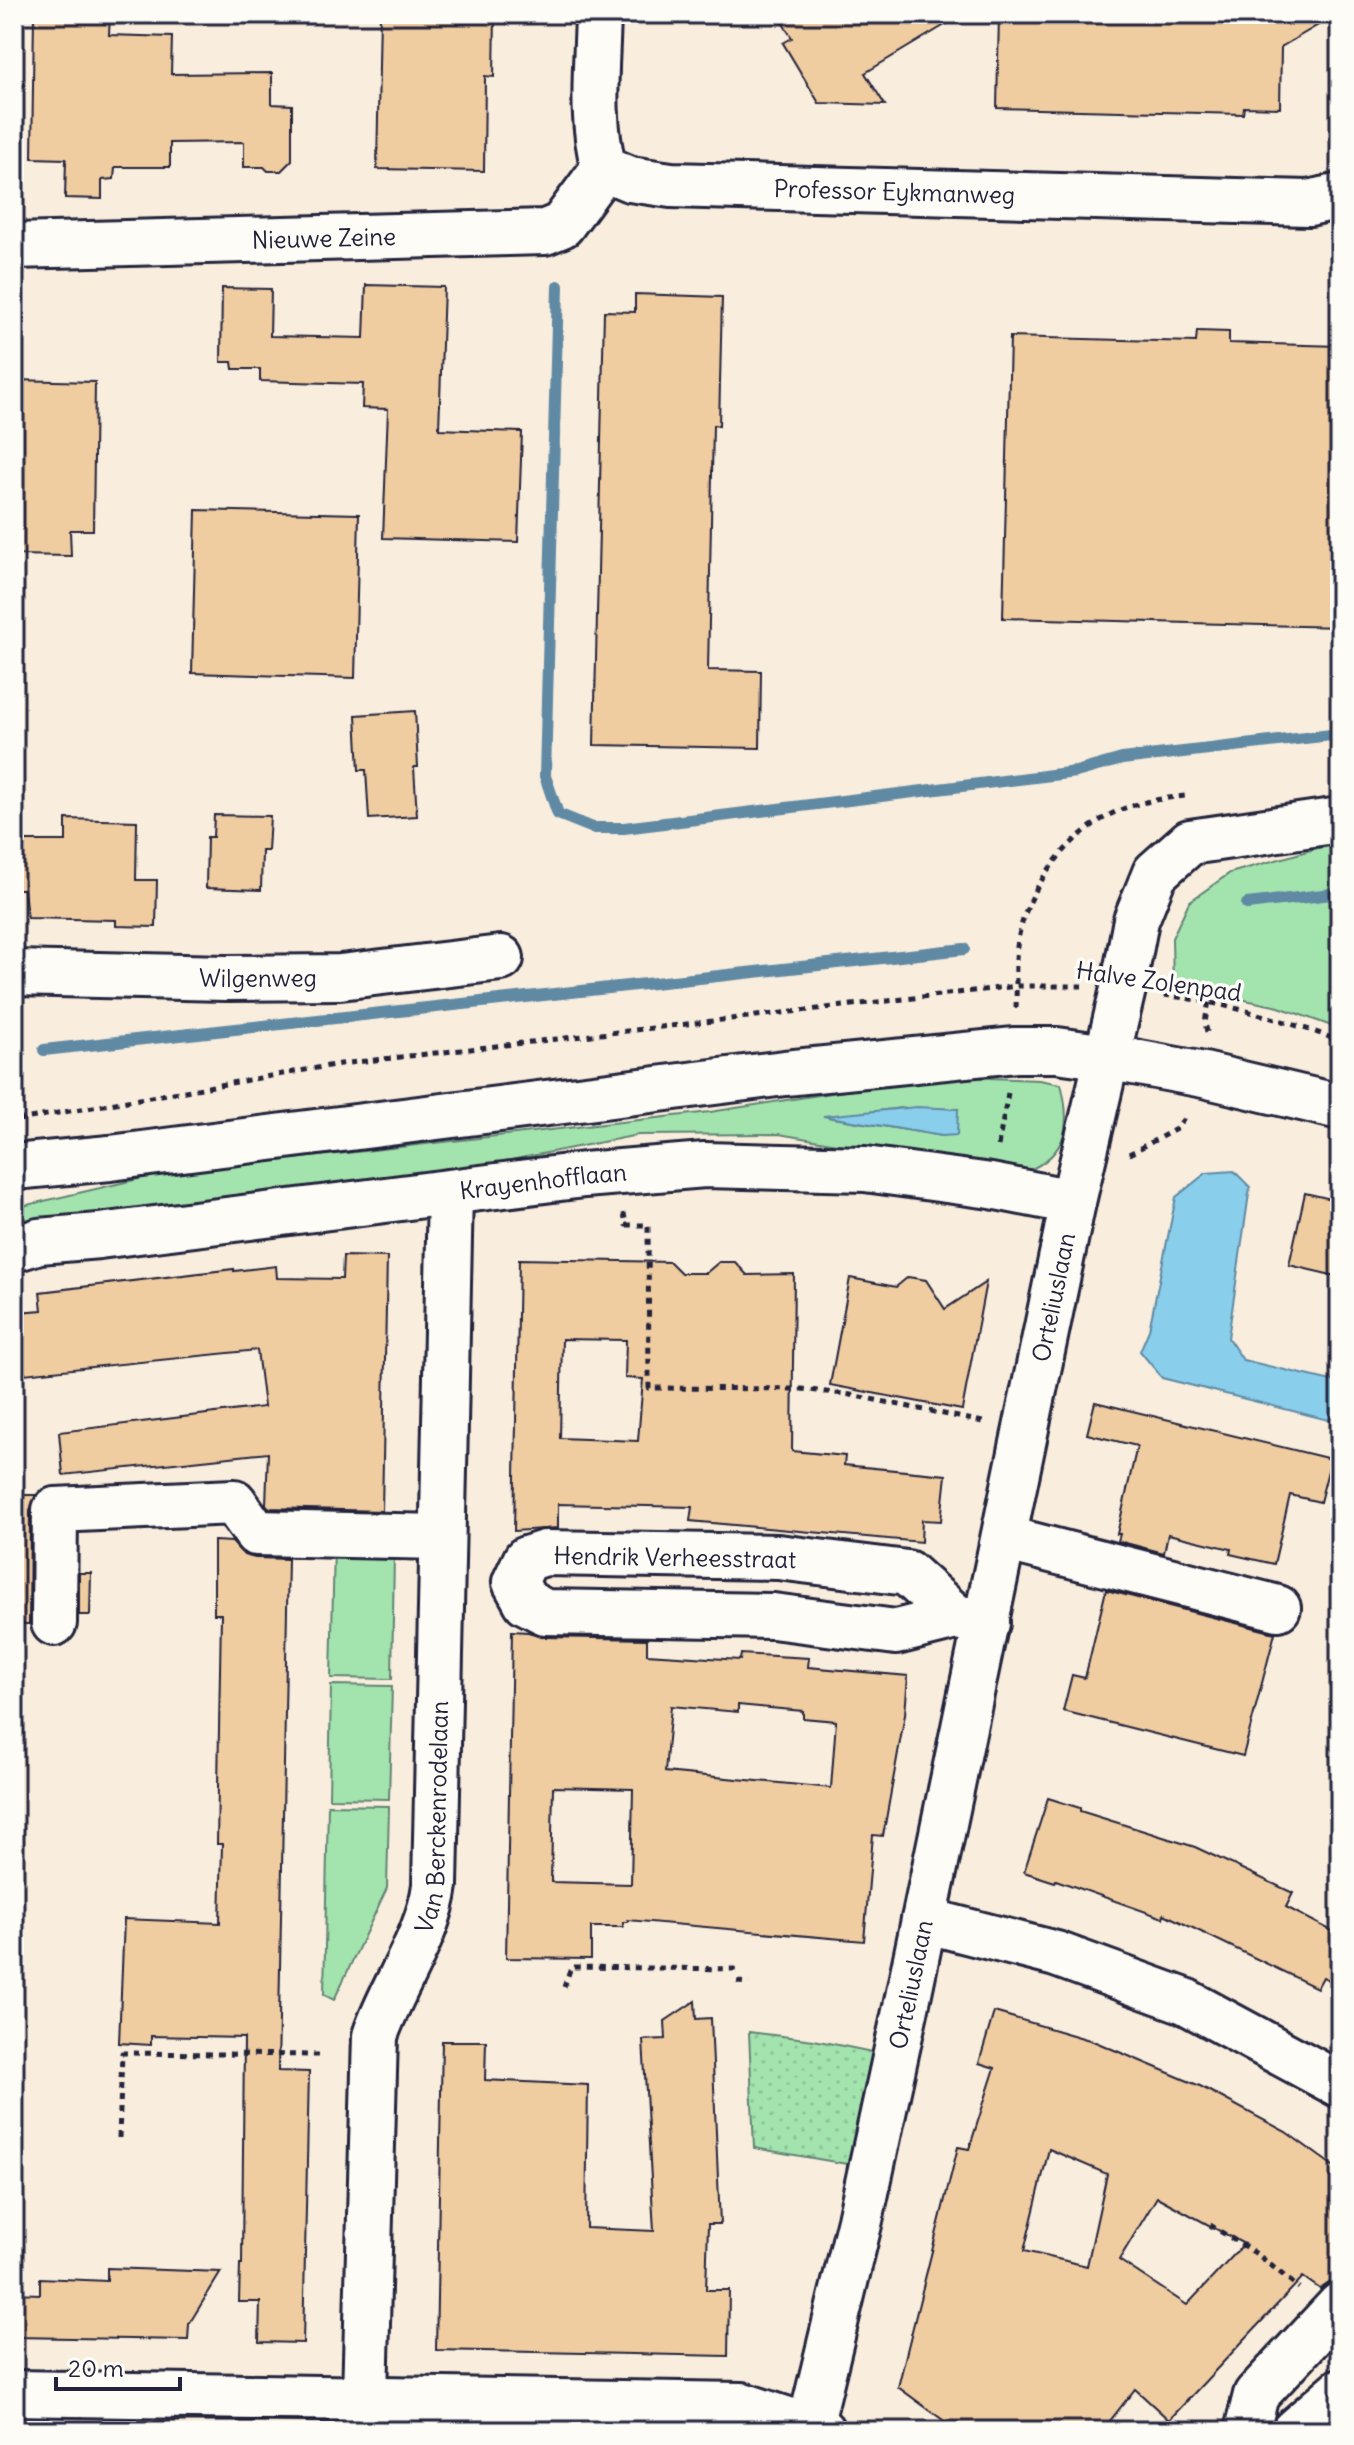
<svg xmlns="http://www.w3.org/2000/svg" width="1354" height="2445" font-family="Delius,sans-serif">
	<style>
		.grass { fill: #a3e4ae; stroke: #628374; stroke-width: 2; fill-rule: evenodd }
		.park { fill: url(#park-dots); stroke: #628374; stroke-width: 2 }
		.water { fill: #89ceea; stroke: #6089a4; stroke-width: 2 }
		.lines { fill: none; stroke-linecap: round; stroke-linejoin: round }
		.stream { stroke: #6089a4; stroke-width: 12 }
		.building { fill: #f0cca1; stroke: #22223b; stroke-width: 2; fill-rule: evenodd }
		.minor-casing { stroke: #22223b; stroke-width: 50 }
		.path { stroke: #22223b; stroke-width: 5; stroke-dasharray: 6 6; stroke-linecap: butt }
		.minor { stroke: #fdfcf7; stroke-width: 44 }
		.labels { text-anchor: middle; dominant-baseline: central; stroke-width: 7; stroke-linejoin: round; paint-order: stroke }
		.street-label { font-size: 24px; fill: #22223b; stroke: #fdfcf7 }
	</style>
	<defs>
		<pattern id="park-dots" width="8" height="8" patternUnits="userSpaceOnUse" patternTransform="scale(2)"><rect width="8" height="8" fill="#a3e4ae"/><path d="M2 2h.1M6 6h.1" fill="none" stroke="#8cc397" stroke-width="1.8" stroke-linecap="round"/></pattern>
	</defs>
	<rect width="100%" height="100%" fill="#f9eedd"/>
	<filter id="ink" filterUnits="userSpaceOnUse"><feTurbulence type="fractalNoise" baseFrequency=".0125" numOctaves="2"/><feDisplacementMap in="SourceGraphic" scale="16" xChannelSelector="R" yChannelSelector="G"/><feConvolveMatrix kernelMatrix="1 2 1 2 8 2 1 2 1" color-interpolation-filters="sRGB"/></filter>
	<g filter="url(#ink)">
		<g class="grass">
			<polygon points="1340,845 1340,1029 1279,1007 1173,985 1172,938 1189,902 1230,873 1318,848"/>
			<path d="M963,1077l76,3 22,4c12,46 4,75 -44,91l-238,-41 -141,1 -229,45 -395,54v-26l146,-34 550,-62 173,-27zM901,1108l57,1 -16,27 -115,-19z"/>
			<polygon points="334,1546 394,1553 392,1679 331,1678"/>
			<polygon points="331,1685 392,1686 389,1799 329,1798"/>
			<polygon points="328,1805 389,1806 387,1888 334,2000 324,1995"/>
		</g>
		<polygon class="park" points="749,2032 814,2040 877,2053 853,2165 754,2148"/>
		<g class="water">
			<polygon points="917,1107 958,1109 957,1135 942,1136 823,1116"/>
			<polygon points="1234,1171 1250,1187 1228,1338 1243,1360 1340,1383 1340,1423 1162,1378 1140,1351 1149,1330 1176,1197 1206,1173"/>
		</g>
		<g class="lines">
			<g class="stream">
				<polyline points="558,286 545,776 558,814 593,828 624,828 1076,772 1122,759 1340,734"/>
				<polyline points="1247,904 1340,893"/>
				<polyline points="44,1050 964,949"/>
			</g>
		</g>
		<g class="building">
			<polygon points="34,14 110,14 109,35 172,37 171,74 272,73 272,104 292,105 292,160 281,171 268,171 264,167 244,167 244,142 170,143 170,167 115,167 114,179 102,180 102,199 65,198 66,159 32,158"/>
			<polygon points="380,14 495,14 494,77 485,76 484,171 377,169"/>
			<polygon points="777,14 963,14 865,73 885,105 819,103 783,43 792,38"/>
			<polygon points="999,14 1337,14 1281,47 1280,108 1244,107 1243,114 997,108"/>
			<polygon points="366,285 444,287 439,429 522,432 518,542 383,538 388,409 362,408 363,384 260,381 260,369 233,369 232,362 221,362 222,288 271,289 270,336 364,338"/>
			<polygon points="635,294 722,297 719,426 713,425 708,670 761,671 760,748 594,745 604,311 635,312"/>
			<polygon points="1197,331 1229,332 1229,343 1340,346 1340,627 1003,618 1010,337 1196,342"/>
			<polygon points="14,380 95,382 93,530 70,530 71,556 14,555"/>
			<polygon points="196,510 359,514 355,678 192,673"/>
			<polygon points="415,711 418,767 414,767 417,816 369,819 366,770 359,770 356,715"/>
			<polygon points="214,815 270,816 268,851 262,851 261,890 206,888 207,837 213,837"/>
			<polygon points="66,819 137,821 136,880 157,880 156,927 116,926 116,920 27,918 24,889 16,889 17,841 66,841"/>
			<polygon points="1305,1193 1340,1201 1340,1277 1289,1265"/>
			<polygon points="343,1256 387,1257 382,1511 269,1508 266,1504 268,1453 63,1475 59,1432 264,1407 257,1350 24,1374 18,1312 42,1310 40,1292 234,1269 234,1271 276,1266 277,1278 342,1279"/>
			<path d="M519,1259l151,3 11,11h25l13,-11h16l12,13 47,-1 -2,177 53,5 -1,9 102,10 -5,46 -19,-1 -1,22 -231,-21 2,-14 -134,-3v24l-44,3zM562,1339l64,1 -1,38 18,1 -5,62 -78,-3z"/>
			<polygon points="908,1277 926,1280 945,1309 986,1282 962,1410 830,1385 850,1278 896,1287"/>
			<polygon points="1095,1402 1331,1459 1320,1502 1290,1495 1274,1564 1230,1554 1231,1549 1168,1534 1164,1553 1118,1541 1120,1534 1117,1534 1137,1446 1087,1434"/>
			<polygon points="14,1495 36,1495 30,1510 29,1624 14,1624"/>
			<polygon points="214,1541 232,1542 244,1555 255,1558 288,1559 278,2071 309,2072 303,2343 259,2342 260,2302 239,2302 240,2264 242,2264 244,2038 151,2036 151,2045 119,2043 124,1919 220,1923 222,1844 217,1844 221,1614 214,1614"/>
			<polygon points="79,1573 91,1573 90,1615 79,1615"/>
			<polygon points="1106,1590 1275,1633 1243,1756 1063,1711 1072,1675 1085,1678"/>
			<path d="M512,1631l16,1 17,5 102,2v15l93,6 1,-6 68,4 -1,9 100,9 -3,38 -22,122 -10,-1 -9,106 -236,-21v2h-5v5h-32v32l-85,-1zM738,1705l65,6v7l33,3 -5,67 -166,-16 6,-66 67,6zM553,1787l80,2 -2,95 -80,-2z"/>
			<polygon points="1048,1798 1080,1808 1080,1811 1195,1847 1293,1893 1286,1907 1340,1935 1340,1985 1323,1977 1317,1988 1164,1914 1163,1918 1056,1880 1055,1882 1024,1872"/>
			<polygon points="695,2001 696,2019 711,2018 720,2224 708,2224 706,2290 729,2290 728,2356 436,2350 442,2041 486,2041 485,2080 588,2085 586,2228 654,2231 643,2040 666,2039 665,2021"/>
			<path d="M994,2012l99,29 107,45 86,46 54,39v110h-8l-12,8 -17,-12 -134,143 -34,-31 -33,42h-144l-60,-44 60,-240 11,2 26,-81 -16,-5zM1049,2149l58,25 -20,92 -63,-15zM1157,2197l87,47 -57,61 -68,-45z"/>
			<polygon points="107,2268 221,2272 189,2324 188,2340 14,2337 14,2293 40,2294 40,2278 107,2281"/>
		</g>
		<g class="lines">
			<defs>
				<g id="minor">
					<path id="s1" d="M598,14c-1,51 -8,105 6,154l26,11 41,6 638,18 31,-7"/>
					<path id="s2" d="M14,246l531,-14 17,-7 42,-57"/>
					<path id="s3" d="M14,973l212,5 114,-1 161,-19"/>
					<polyline points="14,1167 110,1158 785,1073 1015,1050 1057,1050 1107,1057 1204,1075 1340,1107"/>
					<path id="s4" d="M14,1249l25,-8 60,-5 485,-61 121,-10 160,4 126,17 82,16"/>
					<polyline points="1004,1538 1278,1608"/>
					<polyline points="956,1617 907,1573 778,1557 545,1553 526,1559 515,1582 526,1602 545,1612 773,1616 896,1632 956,1617 987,1623"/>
					<polyline points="54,1623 55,1510 234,1502 256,1533 441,1537"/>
					<polyline points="924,1920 1056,1954 1185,2001 1340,2085"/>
					<polyline points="14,2393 742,2405 822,2431"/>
					<path id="s5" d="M364,2431l11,-395c17,-50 54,-100 60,-151l15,-693"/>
					<path id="s6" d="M809,2431l51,-211 46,-213 167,-805 50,-213 13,-69 19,-47 35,-31 150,-22"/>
					<polyline points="1247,2431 1256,2395 1340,2305"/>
					<polyline points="1294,2431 1340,2391"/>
				</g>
			</defs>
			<use href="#minor" class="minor-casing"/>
			<g class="path">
				<path d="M1164,995c61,8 118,24 176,46"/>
				<path d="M1016,1008c1,-22 -2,-46 2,-68 9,-54 55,-113 107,-132 20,-7 40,-10 60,-12"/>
				<polyline points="1207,1032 1205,1022 1209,1001"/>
				<polyline points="18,1120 340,1064 1017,986 1082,986"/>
				<polyline points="998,1146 1008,1093"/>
				<polyline points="1129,1154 1176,1129 1186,1116"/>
				<polyline points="624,1213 626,1225 648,1225 649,1388 802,1389 851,1395 983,1422"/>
				<polyline points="737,1982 749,1983"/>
				<polyline points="564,1987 571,1967 737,1969"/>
				<polyline points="119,2138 122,2053 319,2055"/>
				<polyline points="1210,2225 1257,2254 1299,2288"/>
			</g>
			<use href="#minor" class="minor"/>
		</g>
	</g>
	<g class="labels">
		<g class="street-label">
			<text stroke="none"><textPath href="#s1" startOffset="448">Professor Eykmanweg</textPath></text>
			<text stroke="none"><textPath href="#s2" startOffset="310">Nieuwe Zeine</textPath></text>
			<text stroke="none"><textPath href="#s3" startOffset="244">Wilgenweg</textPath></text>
			<text transform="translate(1159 981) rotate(8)">Halve Zolenpad</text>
			<text stroke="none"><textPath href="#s4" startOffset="534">Krayenhofflaan</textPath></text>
			<text stroke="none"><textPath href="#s6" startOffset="1160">Orteliuslaan</textPath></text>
			<text transform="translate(675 1557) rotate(1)">Hendrik Verheesstraat</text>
			<text stroke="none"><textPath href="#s5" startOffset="626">Van Berckenrodelaan</textPath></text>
			<text stroke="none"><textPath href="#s6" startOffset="458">Orteliuslaan</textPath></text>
		</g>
	</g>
	<rect width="1354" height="2445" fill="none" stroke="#fdfcf7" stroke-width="48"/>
	<rect x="24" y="24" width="1306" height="2397" fill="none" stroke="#22223b" stroke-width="3" filter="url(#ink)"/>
	<path d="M56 2377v12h124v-12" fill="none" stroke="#22223b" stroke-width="4"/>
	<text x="68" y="2377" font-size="24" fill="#22223b" stroke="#fdfcf7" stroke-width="6" paint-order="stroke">20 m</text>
</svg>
